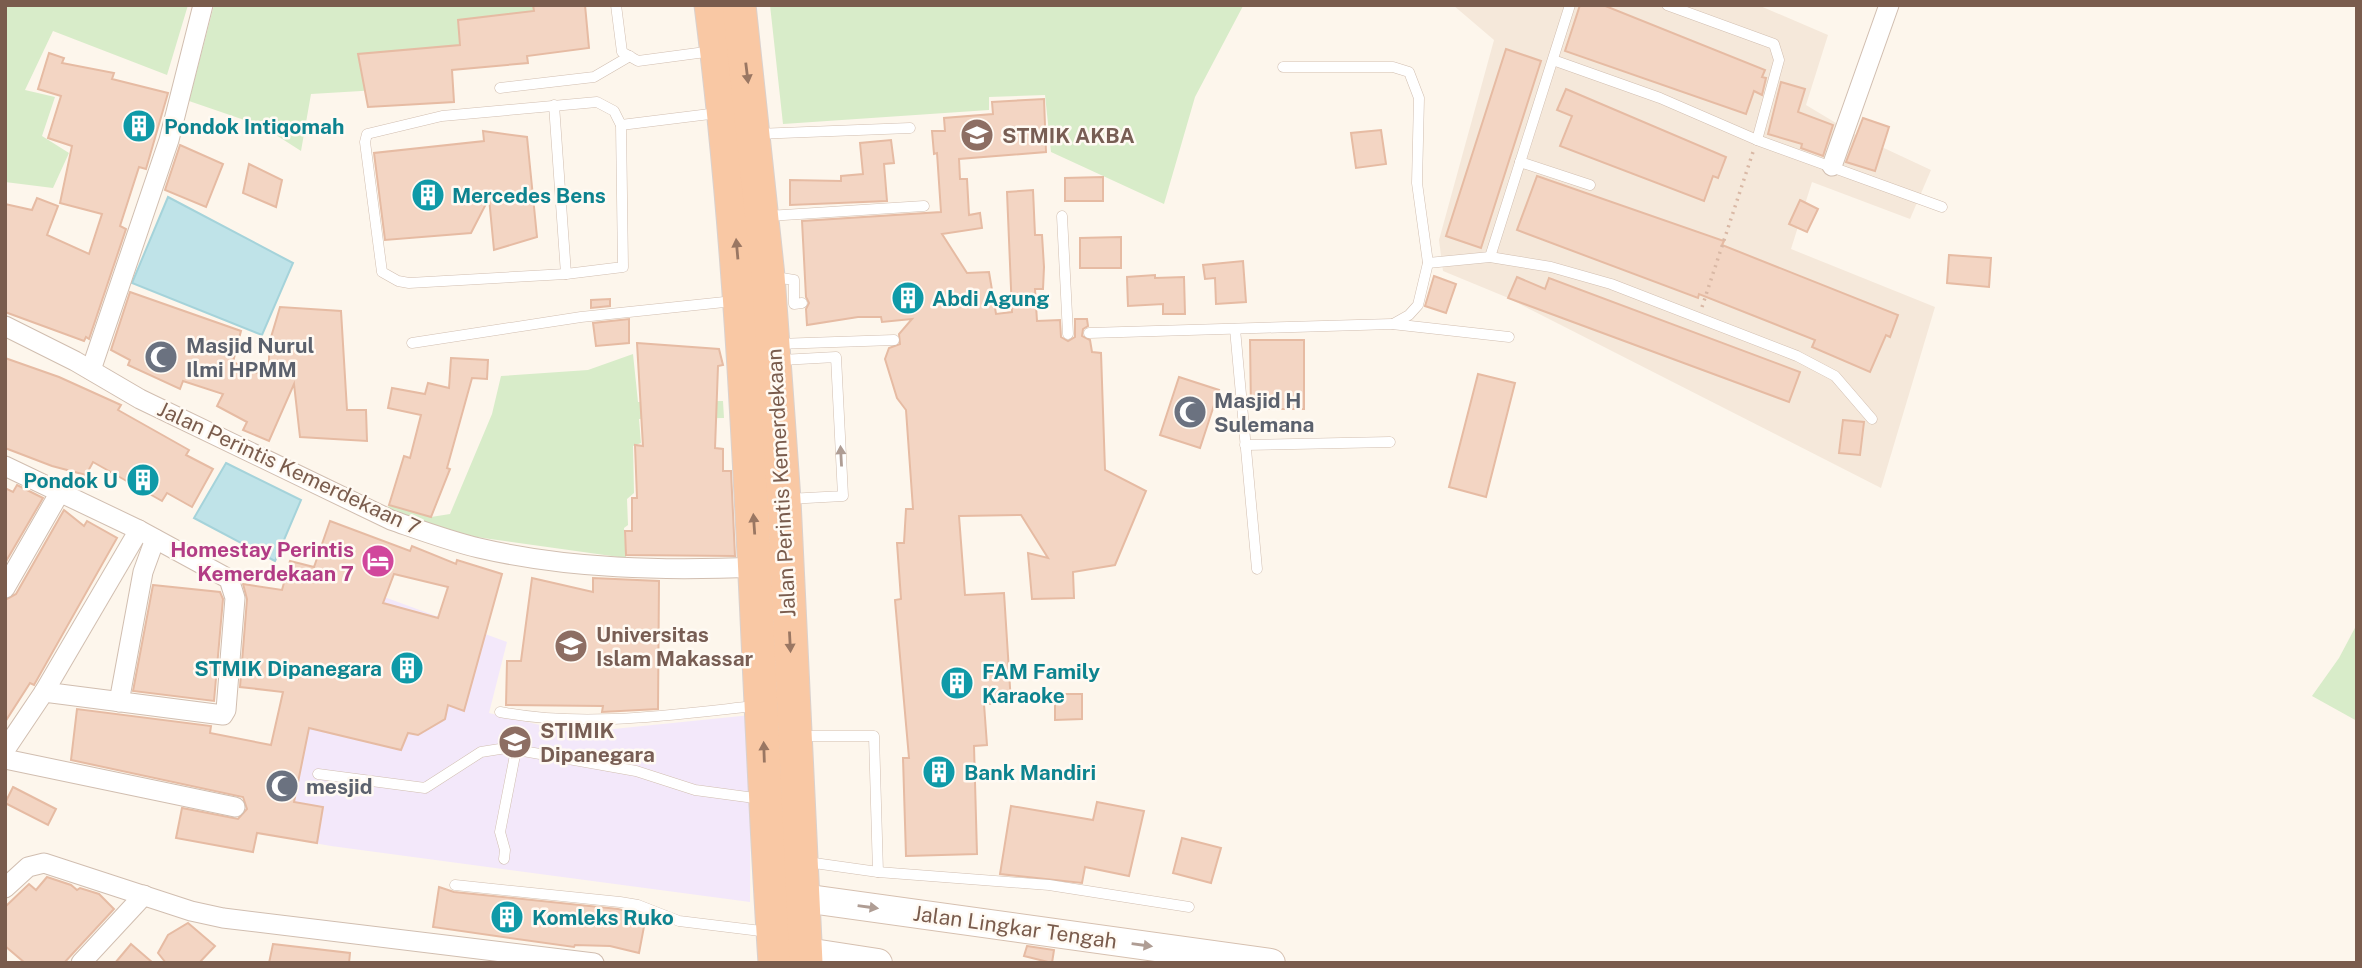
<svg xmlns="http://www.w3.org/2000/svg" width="2362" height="968" font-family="'Public Sans',sans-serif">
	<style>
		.residential { fill: #f5e8da }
		.education { fill: #f3e8fa }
		.green { fill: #d8ecc9 }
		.water { fill: #bfe3e8; stroke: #a5d3da; stroke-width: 2 }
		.building { fill: #f3d5c3; stroke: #e6bba3; stroke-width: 2; fill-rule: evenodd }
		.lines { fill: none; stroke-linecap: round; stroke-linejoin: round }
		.service-casing { stroke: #d1beb0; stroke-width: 11 }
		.minor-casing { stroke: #d1beb0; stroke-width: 21 }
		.secondary-casing { stroke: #d6c0b0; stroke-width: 30 }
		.trunk-casing { stroke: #dad1cd; stroke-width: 35 }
		.path { stroke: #d9b8a5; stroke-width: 3.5; stroke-dasharray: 2 5; stroke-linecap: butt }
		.service { stroke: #fff; stroke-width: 10 }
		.minor { stroke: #fff; stroke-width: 19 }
		.secondary { stroke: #fff; stroke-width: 28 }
		.trunk { stroke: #f9c8a4; stroke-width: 33 }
		.oneway { fill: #9a7763 }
		.oneway2 { fill: #af9d94 }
		.labels { text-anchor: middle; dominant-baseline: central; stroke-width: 5; stroke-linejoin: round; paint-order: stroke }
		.culture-label { font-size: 21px; font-weight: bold; fill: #0d838f; stroke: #fffaf3; text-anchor: start }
		.education-label { font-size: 21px; font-weight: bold; fill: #785e54; stroke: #fffaf3; text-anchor: start }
		.worship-label { font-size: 21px; font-weight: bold; fill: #5b616d; stroke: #fffaf3; text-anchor: start }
		.street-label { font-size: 21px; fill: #7a5c4d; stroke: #fffaf3 }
		.hotel-label { font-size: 21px; font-weight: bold; fill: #b23c85; stroke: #fffaf3; text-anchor: end }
	</style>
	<rect width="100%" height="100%" fill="#fdf6ec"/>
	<polygon class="residential" points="1453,5 1758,5 1828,35 1806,105 1856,135 1931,170 1910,219 1812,182 1791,249 1935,307 1881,488 1506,297 1443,271 1439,240 1494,40"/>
	<polygon class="education" points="346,583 507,642 489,713 574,733 751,715 750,902 331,846 269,835 280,751"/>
	<g class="green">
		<polygon points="5,5 188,5 167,75 53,31 25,90 55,97 42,136 69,153 53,188 5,182"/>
		<polygon points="214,5 542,5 543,17 378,90 311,94 301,151 262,126 189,101"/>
		<polygon points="770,5 1242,5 1243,6 1195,97 1164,204 1051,152 1045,95 989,97 989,110 783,124"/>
		<polygon points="633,354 638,402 723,401 724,418 639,419 641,443 633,446 634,493 627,499 628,525 624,528 626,558 469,536 386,512 389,505 431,517 450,514 492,414 501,376 588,370"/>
		<polygon points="2357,624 2357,721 2312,696 2339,658"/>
	</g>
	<g class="water">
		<polygon points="168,197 293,263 262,335 132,283"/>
		<polygon points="226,463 301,500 275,561 194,518"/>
	</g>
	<g class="building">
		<polygon points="533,5 585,5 589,48 527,56 528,63 452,70 454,102 368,107 358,54 460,45 458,20 534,11"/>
		<polygon points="1580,5 1603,5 1765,70 1762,77 1766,78 1762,95 1754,91 1746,114 1565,51"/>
		<polygon points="1506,49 1541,61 1481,248 1446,236"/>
		<polygon points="49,53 64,58 62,63 114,73 112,79 168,93 146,169 139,167 120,226 126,229 89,339 86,337 84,341 5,312 5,204 32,210 37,198 58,206 47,235 89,254 102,214 60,203 72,146 48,138 61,96 38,89"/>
		<polygon points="1781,82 1805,89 1798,112 1833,125 1823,156 1801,148 1802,144 1768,134"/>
		<polygon points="1566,89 1726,157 1718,178 1713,176 1704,201 1560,146 1572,116 1557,110"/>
		<polygon points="1044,99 1046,152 959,159 960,179 967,179 969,215 980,213 982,228 942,234 967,273 989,272 996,314 1012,312 1007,192 1033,190 1035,235 1042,235 1044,267 1043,289 1035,289 1037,321 1060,320 1061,337 1068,341 1075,337 1075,319 1087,319 1088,326 1083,329 1082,336 1090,340 1092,352 1101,353 1105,470 1146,491 1115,565 1073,572 1074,598 1032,599 1028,553 1048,558 1021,515 959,516 965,595 1004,593 1011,703 984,704 987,745 974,746 977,854 906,856 903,758 909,758 895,600 901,599 897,543 904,543 906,509 913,509 906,410 897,398 885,359 889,348 900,344 899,334 912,319 882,322 881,317 858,317 807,325 806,309 809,303 806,297 802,221 941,212 937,153 934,154 932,131 945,131 944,118 993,114 992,102"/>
		<polygon points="1863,118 1889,127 1875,171 1846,162"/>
		<polygon points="1381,130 1386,164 1356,168 1351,133"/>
		<polygon points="483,131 527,137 537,237 494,250 489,198 471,233 385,240 374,153 484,141"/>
		<polygon points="891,140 894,163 884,164 887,201 790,205 790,180 841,181 841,176 863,174 860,143"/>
		<polygon points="180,145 223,164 206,207 165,190"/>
		<polygon points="249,164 282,180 276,207 243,193"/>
		<polygon points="1537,176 1724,241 1722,245 1898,315 1890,337 1886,335 1870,372 1812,347 1815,340 1699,294 1698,298 1517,230"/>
		<polygon points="1103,177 1103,201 1065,201 1065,178"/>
		<polygon points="1800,200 1818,209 1807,232 1789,224"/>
		<polygon points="1121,237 1121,268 1080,268 1080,238"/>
		<polygon points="1949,255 1991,258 1989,287 1947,283"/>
		<polygon points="1243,261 1246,302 1216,304 1215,278 1205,279 1203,265"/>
		<polygon points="1155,275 1155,278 1184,277 1185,314 1163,314 1163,304 1128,306 1127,277"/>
		<polygon points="1434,276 1456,284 1446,313 1425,306"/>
		<polygon points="1517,277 1545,289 1549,278 1800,372 1789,402 1508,298"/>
		<polygon points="130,292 241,331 233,362 269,378 269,344 280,307 341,311 347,410 366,410 367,441 300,437 294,384 269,441 243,430 247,422 217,406 223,394 183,381 180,389 128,365 130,360 111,350"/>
		<polygon points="610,299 610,306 591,308 591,300"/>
		<polygon points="629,319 629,343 596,346 593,323"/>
		<polygon points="1250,340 1304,340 1304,409 1251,409"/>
		<polygon points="637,343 719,349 723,365 718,366 715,448 723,449 723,471 731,471 735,556 626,555 625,531 632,531 632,498 637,498 635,445 643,446"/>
		<polygon points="5,358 59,377 121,405 118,410 189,450 186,455 213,469 192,507 167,493 162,501 93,462 86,475 52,466 5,448"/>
		<polygon points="451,358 488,360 487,379 472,378 447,468 450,469 431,517 389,505 404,456 410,458 421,415 388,408 392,388 425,394 428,383 449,388"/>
		<polygon points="1478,374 1515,383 1486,497 1449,487"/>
		<polygon points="1179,377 1219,390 1200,448 1160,435"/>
		<polygon points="1843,420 1864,422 1860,455 1839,453"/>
		<polygon points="17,485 43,498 5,563 5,488 13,492"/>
		<polygon points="64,510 84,526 87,521 117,538 34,685 30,683 5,722 5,600 16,594"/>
		<path d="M330,521l80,30 2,-5 44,18 1,-4 45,14 -38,137 -16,-6 -3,14 -27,16 -10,-2 -7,17 -92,-22 -15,74 29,5 -6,36 -60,-10 -4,19 -77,-14 6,-30 56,11 9,-10 -4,-12 -172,-37 6,-51 134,17 -1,7 61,12 12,-53 -43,-5 7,-88 -4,-15 39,6 8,-29 24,6zM394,574l54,13 -10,31 -55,-15z"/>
		<polygon points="532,578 593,592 593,578 659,581 658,709 602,712 603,706 506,705 507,661 521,661"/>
		<polygon points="153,585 220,592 223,599 214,701 133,691"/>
		<polygon points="1055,694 1082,694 1082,719 1055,720"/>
		<polygon points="13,787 56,809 48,825 5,803"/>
		<polygon points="1097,802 1144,811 1129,876 1085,867 1082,883 1000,874 1011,806 1093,820"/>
		<polygon points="1182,838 1221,848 1211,883 1173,873"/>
		<polygon points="47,877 71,885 77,890 80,888 99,894 114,909 64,963 25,963 5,946 5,907 29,884 36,890"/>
		<polygon points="439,887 454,892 618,909 646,916 639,953 610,946 575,945 574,947 433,927"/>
		<polygon points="188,923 215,946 199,963 166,963 158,953 168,935"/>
		<polygon points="131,944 153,963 115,963"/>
		<polygon points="273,944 350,953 349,963 269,963"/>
		<polygon points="1027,946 1054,950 1052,963 1024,956"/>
	</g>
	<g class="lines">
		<defs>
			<g id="service">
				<polyline points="616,5 622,52 638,61 713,51"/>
				<polyline points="1667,5 1774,44 1779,60 1757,140"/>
				<polyline points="1553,60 1660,98 1757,140 1942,207"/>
				<polyline points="1283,67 1393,67 1409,72 1419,98 1417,183 1428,263 1418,305 1409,315 1393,324"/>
				<polyline points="500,88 594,77 630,56"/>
				<polygon points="597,102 614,111 621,125 623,267 566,274 409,283 398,281 382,272 365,142 367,134 442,116"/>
				<polyline points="554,105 566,274"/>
				<polyline points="621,125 718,113"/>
				<polyline points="758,134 910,128"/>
				<polyline points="1520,162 1590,185"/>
				<polyline points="768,216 924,206"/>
				<polyline points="1062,216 1068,334"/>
				<polyline points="1490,257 1570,5"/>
				<polyline points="1428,263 1490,257 1551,267 1611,284 1797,356 1835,376 1872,419"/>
				<polyline points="775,277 794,280 794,304 802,303"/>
				<polyline points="1235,329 1257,569"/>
				<polyline points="1089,333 1392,324 1509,337"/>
				<polyline points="412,343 581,317 734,301"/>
				<polyline points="777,344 894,340"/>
				<polyline points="781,360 836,357 843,496 788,499"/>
				<polyline points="1245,445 1390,442"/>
				<path d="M500,712c83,16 171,3 255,-6"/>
				<polyline points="799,736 874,736 878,872"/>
				<polyline points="318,774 425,788 481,752 506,748 636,771 695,790 762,799"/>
				<polyline points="504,859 505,850 500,832 516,750"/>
				<polyline points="807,862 878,872 1049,885 1189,907"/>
				<polyline points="455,885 620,902 638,905 679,921 769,932"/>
			</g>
			<g id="minor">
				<polyline points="1832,166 1889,5"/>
				<path d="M5,326l70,35 65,38 251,121c29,10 58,21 88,28 90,21 185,23 278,19"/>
				<polyline points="91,370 169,140 203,5"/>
				<polyline points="5,466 139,530 229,579 235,598 226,710 223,715 44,692 5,750"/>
				<polyline points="5,588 60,492"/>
				<polyline points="44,692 139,530"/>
				<polyline points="119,702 143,572 155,539"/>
				<polyline points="5,759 235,807"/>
				<polyline points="5,888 28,867 44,863 191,911 223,918 594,963"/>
				<polyline points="81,963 144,895"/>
			</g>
			<g id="secondary">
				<polyline points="781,895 1271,963"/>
				<polyline points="787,949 878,963"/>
			</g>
			<g id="trunk">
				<path d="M711,5c41,318 43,638 64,958"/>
				<polyline points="739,5 768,276 784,500 806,963"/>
			</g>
		</defs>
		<use href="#service" class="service-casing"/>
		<use href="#minor" class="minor-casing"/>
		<use href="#secondary" class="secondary-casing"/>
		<use href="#trunk" class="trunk-casing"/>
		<polyline class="path" points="1702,307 1753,152"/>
		<use href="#service" class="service"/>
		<use href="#minor" class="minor"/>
		<use href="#secondary" class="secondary"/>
		<use href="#trunk" class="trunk"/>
	</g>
	<defs><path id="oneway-solid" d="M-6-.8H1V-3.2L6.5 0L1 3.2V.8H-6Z" transform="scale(1.75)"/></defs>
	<g class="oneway">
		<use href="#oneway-solid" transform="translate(747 73) rotate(83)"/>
		<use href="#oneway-solid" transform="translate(737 249) rotate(-95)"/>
		<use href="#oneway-solid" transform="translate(754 524) rotate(-94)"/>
		<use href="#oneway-solid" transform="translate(790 642) rotate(87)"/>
		<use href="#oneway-solid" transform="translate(764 752) rotate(-92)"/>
	</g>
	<g class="oneway2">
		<use href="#oneway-solid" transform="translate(841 456) rotate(-93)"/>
		<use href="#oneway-solid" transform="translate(868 907) rotate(8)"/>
		<use href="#oneway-solid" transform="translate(1142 945) rotate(8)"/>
	</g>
	<defs>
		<symbol id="building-disc" viewBox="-11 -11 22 22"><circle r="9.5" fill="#0f9aa8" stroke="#fffaf3"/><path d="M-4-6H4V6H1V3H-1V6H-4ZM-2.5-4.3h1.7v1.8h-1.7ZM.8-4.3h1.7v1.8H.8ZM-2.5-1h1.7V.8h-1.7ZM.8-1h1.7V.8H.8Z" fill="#fff"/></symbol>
		<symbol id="university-disc" viewBox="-11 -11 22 22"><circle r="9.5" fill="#8d6e63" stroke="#fffaf3"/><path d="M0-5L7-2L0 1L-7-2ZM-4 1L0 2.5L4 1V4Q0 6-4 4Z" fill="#fff"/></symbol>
		<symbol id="mosque-disc" viewBox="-11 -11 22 22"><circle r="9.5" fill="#6b7280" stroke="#fffaf3"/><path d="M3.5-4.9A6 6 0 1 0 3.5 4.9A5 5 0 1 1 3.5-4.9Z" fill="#fff"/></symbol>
		<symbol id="hotel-disc" viewBox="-11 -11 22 22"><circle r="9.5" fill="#d1479c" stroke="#fffaf3"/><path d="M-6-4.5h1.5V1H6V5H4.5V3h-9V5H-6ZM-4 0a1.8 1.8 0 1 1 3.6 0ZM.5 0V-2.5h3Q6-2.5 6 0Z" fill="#fff"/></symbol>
	</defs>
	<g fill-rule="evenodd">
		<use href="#building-disc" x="120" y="107" width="38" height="38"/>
		<use href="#university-disc" x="958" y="116" width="38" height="38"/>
		<use href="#building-disc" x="409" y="176" width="38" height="38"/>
		<use href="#building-disc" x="889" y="279" width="38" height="38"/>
		<use href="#mosque-disc" x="142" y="338" width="38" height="38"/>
		<use href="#mosque-disc" x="1171" y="393" width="38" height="38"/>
		<use href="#building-disc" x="124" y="461" width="38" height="38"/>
		<use href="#hotel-disc" x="359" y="542" width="38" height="38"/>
		<use href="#university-disc" x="552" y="627" width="38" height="38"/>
		<use href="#building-disc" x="388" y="649" width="38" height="38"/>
		<use href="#building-disc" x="938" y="664" width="38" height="38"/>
		<use href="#university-disc" x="496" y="723" width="38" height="38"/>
		<use href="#building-disc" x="920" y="753" width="38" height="38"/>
		<use href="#mosque-disc" x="263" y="767" width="38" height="38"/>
		<use href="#building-disc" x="488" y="898" width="38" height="38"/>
	</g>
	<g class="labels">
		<g class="culture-label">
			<text x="164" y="126">Pondok Intiqomah</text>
			<text x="452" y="195">Mercedes Bens</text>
			<text x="932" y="298">Abdi Agung</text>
			<text x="118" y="480" text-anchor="end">Pondok U</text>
			<text x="382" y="668" text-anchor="end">STMIK Dipanegara</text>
			<text x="982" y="671">FAM Family<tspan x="982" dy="24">Karaoke</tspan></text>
			<text x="964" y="772">Bank Mandiri</text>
			<text x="532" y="917">Komleks Ruko</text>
		</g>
		<g class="education-label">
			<text x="1002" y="135">STMIK AKBA</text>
			<text x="596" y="634">Universitas<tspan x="596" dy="24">Islam Makassar</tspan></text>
			<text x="540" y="730">STIMIK<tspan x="540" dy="24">Dipanegara</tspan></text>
		</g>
		<g class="worship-label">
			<text x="186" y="345">Masjid Nurul<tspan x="186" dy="24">Ilmi HPMM</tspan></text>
			<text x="1214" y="400">Masjid H<tspan x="1214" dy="24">Sulemana</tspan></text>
			<text x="306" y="786">mesjid</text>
		</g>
		<g class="street-label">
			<text transform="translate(289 468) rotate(25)">Jalan Perintis Kemerdekaan 7</text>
			<text transform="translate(781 483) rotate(-93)">Jalan Perintis Kemerdekaan</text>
			<text transform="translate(1015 927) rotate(8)">Jalan Lingkar Tengah</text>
		</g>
		<g class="hotel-label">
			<text x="354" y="549">Homestay Perintis<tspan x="354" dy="24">Kemerdekaan 7</tspan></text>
		</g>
	</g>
	<rect width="2362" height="968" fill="none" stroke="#7a5c4d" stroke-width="14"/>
</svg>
